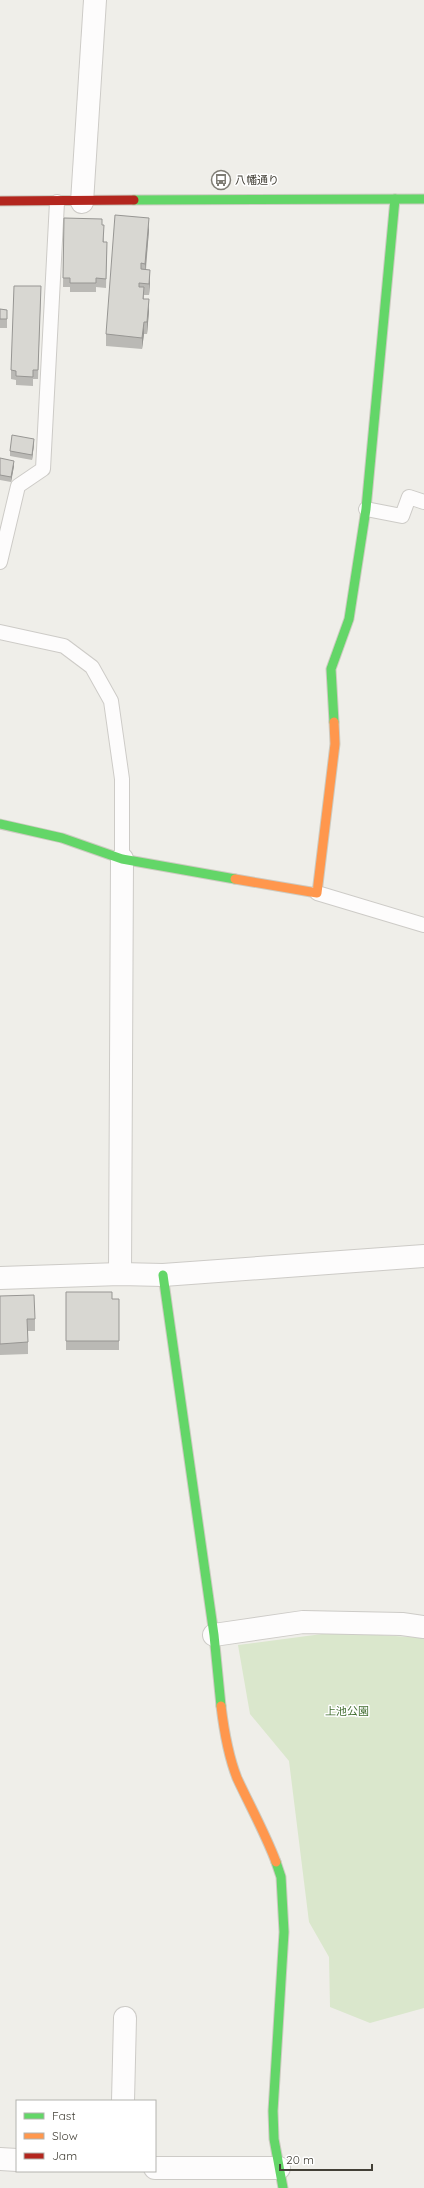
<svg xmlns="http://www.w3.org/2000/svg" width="424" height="2188" font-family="Quicksand,'Noto Sans JP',sans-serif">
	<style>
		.green { fill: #dae7cc }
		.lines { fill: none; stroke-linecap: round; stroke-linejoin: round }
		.lane-casing { stroke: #cdcbc7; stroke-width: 16 }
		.street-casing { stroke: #cdcbc7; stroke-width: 24 }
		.fast-casing { stroke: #cdcbc1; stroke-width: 11 }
		.slow-casing { stroke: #cdcbc1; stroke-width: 11 }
		.jam-casing { stroke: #cdcbc1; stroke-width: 11 }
		.lane { stroke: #fdfcfc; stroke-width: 14 }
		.street { stroke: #fdfcfc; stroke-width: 22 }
		.fast { stroke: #63d668; stroke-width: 9 }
		.slow { stroke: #ff974d; stroke-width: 9 }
		.jam { stroke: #b3261e; stroke-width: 9 }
		.wall { fill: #bab9b5 }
		.shaded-wall { fill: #979693 }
		.building { fill: #d8d7d2; stroke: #979693 }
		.labels { text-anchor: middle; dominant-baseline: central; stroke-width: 3; stroke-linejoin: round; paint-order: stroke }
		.poi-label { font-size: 11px; fill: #434037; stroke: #fff; text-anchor: start }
		.park-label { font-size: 11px; fill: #426e31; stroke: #fff }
	</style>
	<rect width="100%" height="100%" fill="#efeee9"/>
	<polygon class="green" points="322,1634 365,1634 424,1638 424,2008 370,2023 330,2007 329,1957 309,1922 289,1761 250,1714 238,1645"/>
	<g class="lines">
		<defs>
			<g id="lane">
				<polyline points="366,509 402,516 409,497 424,502"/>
				<polyline points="0,562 18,486 43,469 57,202"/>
				<polyline points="0,632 64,646 92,667 111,701 122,779 122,859"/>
				<polyline points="317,893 424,925"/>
			</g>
			<g id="street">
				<polyline points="82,202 95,0"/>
				<polyline points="120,1274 122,859"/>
				<polyline points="0,1278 120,1274 163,1275 424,1256"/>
				<polyline points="214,1635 303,1622 402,1624 424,1627"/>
				<polyline points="123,2101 125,2018"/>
				<polyline points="0,2159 17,2160"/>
				<polyline points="155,2168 279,2168"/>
			</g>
			<g id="fast">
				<polyline points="134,200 424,199"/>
				<polyline points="334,722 331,669 349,619 366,509 395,199"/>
				<polyline points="0,824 62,838 122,859 235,879"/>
				<polyline points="163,1275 214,1635 221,1706"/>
				<polyline points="276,1862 281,1877 284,1932 273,2111 274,2139 283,2188"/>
			</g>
			<g id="slow">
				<polyline points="235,879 317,893 335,744 334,722"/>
				<path d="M221,1706c3,25 7,49 16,72 13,28 28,55 39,84"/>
			</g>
			<polyline id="jam" points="0,201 134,200"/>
		</defs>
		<use href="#lane" class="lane-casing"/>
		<use href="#street" class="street-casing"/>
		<use href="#fast" class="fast-casing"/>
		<use href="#slow" class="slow-casing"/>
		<use href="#jam" class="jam-casing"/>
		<use href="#lane" class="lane"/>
		<use href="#street" class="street"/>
		<use href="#fast" class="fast"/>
		<use href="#slow" class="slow"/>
		<use href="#jam" class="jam"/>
	</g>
	<g class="wall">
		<polygon points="64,218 102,225 104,242 107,242 106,288 96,287 96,292 70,292 70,287 63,287"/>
		<polygon points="149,230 146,270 150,282 149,295 144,295 144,299 149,311 147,334 144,334 142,349 106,346 106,334"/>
		<polygon points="41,286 38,379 33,379 33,386 16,385 16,380 11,379 11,370"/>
		<polygon points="0,309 7,310 7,328 0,328"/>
		<polygon points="34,444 32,460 10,456 10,451"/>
		<polygon points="0,458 14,466 11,482 0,480"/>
		<polygon points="66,1292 112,1299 119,1299 119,1350 66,1350"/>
		<polygon points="0,1296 35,1319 35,1331 28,1331 28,1354 0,1355"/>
	</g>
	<g class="shaded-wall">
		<polygon points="149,218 149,230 145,275 145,264"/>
		<polygon points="150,270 150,282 149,295 149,284"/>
		<polygon points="149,299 149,311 147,334 147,322"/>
		<polygon points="144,322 144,334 142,349 142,338"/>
		<polygon points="34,439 34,444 32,460 32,455"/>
		<polygon points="14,461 14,466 11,482 11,477"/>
	</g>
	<g class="building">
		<polygon points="115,215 149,218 145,264 141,263 141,269 150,270 149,284 139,283 139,287 144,287 143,299 149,299 147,322 144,322 142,338 106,334"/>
		<polygon points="64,218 102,219 102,225 104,225 103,242 107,242 106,279 96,278 96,283 70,283 70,278 63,278"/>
		<polygon points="14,286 41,286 38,370 33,370 33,377 16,376 16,371 11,370"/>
		<polygon points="0,309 7,310 7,319 0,319"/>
		<polygon points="12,435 34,439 32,455 10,451"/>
		<polygon points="0,458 14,461 11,477 0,475"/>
		<polygon points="66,1292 112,1292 112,1299 119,1299 119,1341 66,1341"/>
		<polygon points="34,1295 35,1319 27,1319 28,1342 0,1344 0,1296"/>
	</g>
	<defs>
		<symbol id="bus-ring" viewBox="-11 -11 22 22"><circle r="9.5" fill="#fff" stroke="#7f7d75" stroke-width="1.5"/><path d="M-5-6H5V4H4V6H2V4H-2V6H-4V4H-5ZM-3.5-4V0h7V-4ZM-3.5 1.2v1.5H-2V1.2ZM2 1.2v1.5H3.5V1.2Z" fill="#7f7d75"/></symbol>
	</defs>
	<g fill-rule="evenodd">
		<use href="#bus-ring" x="210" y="169" width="22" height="22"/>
	</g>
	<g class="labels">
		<g class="poi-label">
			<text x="235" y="180">八幡通り</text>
		</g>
		<g class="park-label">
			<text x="347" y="1711">上池公園</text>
		</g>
	</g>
	<rect x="16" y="2100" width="140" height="72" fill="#ffffff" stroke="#b4b3af"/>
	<rect x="24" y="2113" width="20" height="6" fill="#63d668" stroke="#b4b3af"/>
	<text x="52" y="2120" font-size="12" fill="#434037">Fast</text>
	<rect x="24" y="2133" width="20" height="6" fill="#ff974d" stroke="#b4b3af"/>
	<text x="52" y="2140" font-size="12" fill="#434037">Slow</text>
	<rect x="24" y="2153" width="20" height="6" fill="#b3261e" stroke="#b4b3af"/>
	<text x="52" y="2160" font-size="12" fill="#434037">Jam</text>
	<path d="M280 2164v6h92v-6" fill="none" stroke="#434037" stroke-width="2"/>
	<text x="286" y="2164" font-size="12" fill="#434037" stroke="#ffffff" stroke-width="3" paint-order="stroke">20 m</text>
</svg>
